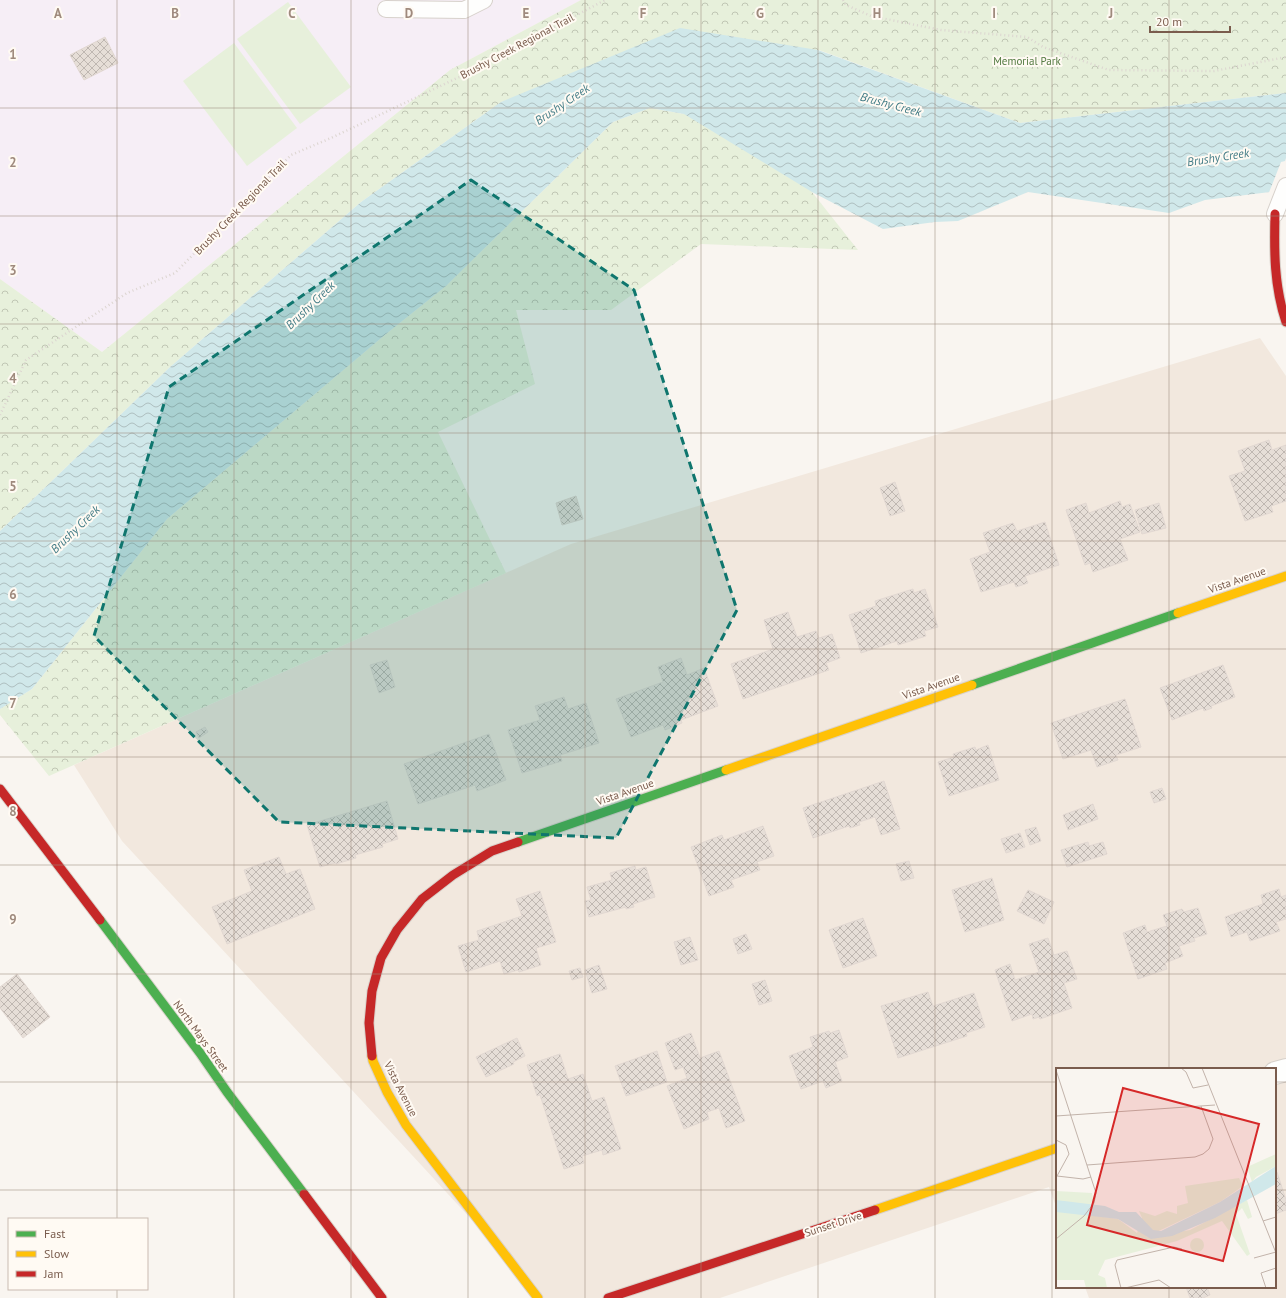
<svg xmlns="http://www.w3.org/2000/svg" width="1286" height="1298" font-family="'PT Sans',sans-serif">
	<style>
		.residential { fill: #f2e8de }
		.education { fill: #f6eef6 }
		.green { fill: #e7f0db }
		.forest { fill: url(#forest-crowns) }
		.water { fill: url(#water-waves) }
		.pier { fill: #f9f5f0 }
		.building { fill: url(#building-cross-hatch); stroke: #e2d8d2 }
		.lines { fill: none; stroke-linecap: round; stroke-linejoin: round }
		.lane-casing { stroke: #d7d1cb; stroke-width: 18 }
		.street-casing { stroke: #d7d1cb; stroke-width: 24 }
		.fast-casing { stroke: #d9d2cb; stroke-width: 11 }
		.slow-casing { stroke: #d9d2cb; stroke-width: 11 }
		.jam-casing { stroke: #d9d2cb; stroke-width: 11 }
		.path { stroke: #dcd5d0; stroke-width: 2.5; stroke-dasharray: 1 3; stroke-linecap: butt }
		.lane { stroke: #fefefd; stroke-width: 16 }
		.street { stroke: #fefefd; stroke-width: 22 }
		.fast { stroke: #4caf50; stroke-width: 9 }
		.slow { stroke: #ffc107; stroke-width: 9 }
		.jam { stroke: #c62828; stroke-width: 9 }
		.marked { fill: #0f766e; fill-opacity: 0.2; stroke: #0f766e; stroke-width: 3; stroke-dasharray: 8 5; stroke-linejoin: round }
		.grid { fill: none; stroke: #9f8a7d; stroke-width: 1; stroke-opacity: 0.55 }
		.labels { text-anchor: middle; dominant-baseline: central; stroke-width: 4; stroke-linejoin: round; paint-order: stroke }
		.street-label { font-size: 11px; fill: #7a5c4d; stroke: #fffaf3 }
		.park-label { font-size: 11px; fill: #537a41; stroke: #fffaf3 }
		.water-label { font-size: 12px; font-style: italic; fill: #437c86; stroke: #fffaf3 }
		.inset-road { fill: none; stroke: #c2b3aa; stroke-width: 1 }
		.view { fill: #d62828; fill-opacity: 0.15; stroke: #d62828; stroke-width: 2 }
		.inset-edge { fill: none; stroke: #7a5c4d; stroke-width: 2 }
		.grid-label { font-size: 13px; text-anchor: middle; font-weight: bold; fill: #9f8a7d; stroke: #fffaf3; stroke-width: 4; stroke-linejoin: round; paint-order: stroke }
	</style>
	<defs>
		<pattern id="forest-crowns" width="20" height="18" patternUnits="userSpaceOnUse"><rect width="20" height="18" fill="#e7f0db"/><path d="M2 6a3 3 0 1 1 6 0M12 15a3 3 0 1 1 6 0" fill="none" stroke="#c0c6b4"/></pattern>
		<pattern id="water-waves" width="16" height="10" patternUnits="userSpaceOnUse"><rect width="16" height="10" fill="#d0e8ea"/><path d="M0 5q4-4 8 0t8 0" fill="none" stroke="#aebfc0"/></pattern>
		<pattern id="building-cross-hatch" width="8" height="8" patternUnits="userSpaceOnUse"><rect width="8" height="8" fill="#e6ded7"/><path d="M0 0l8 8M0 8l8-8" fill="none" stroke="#bfb7b1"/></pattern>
	</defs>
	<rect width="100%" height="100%" fill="#f9f5f0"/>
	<polygon class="residential" points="1260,338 1286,376 1286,1298 1089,1298 1085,1287 1275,1287 1275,1069 1057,1069 1057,1209 1049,1187 720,1298 544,1298 122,841 74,765 571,544"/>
	<polygon class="education" points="0,0 581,0 450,70 102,352 0,279"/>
	<g class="green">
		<polygon points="288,2 351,87 300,124 237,39"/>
		<polygon points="234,43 297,128 247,166 183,81"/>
	</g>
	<polygon class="forest" points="581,0 1286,0 1286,93 1020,123 819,50 812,192 858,250 701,244 611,310 516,310 535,384 438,432 506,573 49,776 0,715 0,709 32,689 167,519 386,334 446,286 613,122 650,108 684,114 735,36 501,102 361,202 170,367 0,531 0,279 102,352 450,70"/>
	<polygon class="water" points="680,28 818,50 1020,123 1286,93 1286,190 1205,200 1169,213 1028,192 958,221 935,222 883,229 812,192 684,114 650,108 613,122 446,286 386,334 167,519 32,689 0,709 0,531 170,367 361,202 501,102"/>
	<polygon class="pier" points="1286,158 1286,192 1268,195 1281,162 1285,161"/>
	<g class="building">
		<polygon points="105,37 118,63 84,80 70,55"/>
		<polygon points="1269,440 1272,450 1286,445 1286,501 1271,506 1273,512 1245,521 1229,476 1245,471 1238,451"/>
		<polygon points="895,482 905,511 890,516 880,488"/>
		<polygon points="576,496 583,519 562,525 556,503"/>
		<polygon points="1120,501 1122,507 1130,504 1140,532 1120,539 1128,560 1093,572 1090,563 1085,565 1066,510 1086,503 1089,513"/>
		<polygon points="1159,503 1166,528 1142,534 1135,510"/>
		<polygon points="1045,522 1059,565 1025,576 1028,583 1016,587 1014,582 981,592 970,559 990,552 983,533 1013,523 1017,531"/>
		<polygon points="913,589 914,593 925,589 938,627 924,631 926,636 898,645 897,641 861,653 849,615 876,606 875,601"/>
		<polygon points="788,612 797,637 816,631 819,638 832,634 840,658 826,663 829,670 743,699 731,664 773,649 764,620"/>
		<polygon points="681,658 687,675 704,668 718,706 681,720 682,723 665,730 663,725 631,737 616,699 663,682 658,667"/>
		<polygon points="387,660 395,687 379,693 370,665"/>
		<polygon points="1223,665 1235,697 1211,706 1212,708 1204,711 1203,708 1172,720 1160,688"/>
		<polygon points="564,697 568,709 586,703 599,743 560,755 562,761 522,773 508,730 540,720 535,706"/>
		<polygon points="1125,699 1141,747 1116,755 1118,760 1097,767 1091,750 1063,759 1051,723"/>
		<polygon points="205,727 208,732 199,738 196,732"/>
		<polygon points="489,734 506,780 477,791 475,785 418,804 404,764"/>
		<polygon points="988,745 999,780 949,796 938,762 954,757 953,754 975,747 976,750"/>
		<polygon points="884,781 900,829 881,835 875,817 859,822 860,825 850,828 849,826 813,838 803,808"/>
		<polygon points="1162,788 1166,799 1154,803 1150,792"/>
		<polygon points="387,801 398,839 382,844 383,847 355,855 356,858 336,864 335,863 320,867 307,825"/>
		<polygon points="1093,804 1098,819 1068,830 1063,815"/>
		<polygon points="763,826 774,856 757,862 760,870 731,880 734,887 709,896 691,847 722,835 724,840"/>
		<polygon points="1036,827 1041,841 1030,845 1025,830"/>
		<polygon points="1020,833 1025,847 1006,853 1001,839"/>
		<polygon points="1088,842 1089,846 1103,842 1107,854 1067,867 1061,850"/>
		<polygon points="279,857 286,874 300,869 315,909 227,944 212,907 252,891 244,870"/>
		<polygon points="909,861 914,878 901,881 896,864"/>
		<polygon points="635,866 636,870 646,867 655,897 633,904 634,907 626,909 626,907 589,917 585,901 591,900 587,887 612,880 610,873"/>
		<polygon points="992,878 1004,920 965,932 952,890"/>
		<polygon points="1279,889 1281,897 1286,895 1286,919 1276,922 1280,931 1250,941 1247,932 1231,937 1225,917 1263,904 1261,895"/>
		<polygon points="1028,890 1054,902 1044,924 1017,911"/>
		<polygon points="540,891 556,942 536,948 541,965 519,972 518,970 504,974 500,961 466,972 458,946 479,940 477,931 522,916 516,899"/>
		<polygon points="1198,908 1207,934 1194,938 1195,941 1179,946 1183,956 1165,963 1167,969 1138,979 1123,933 1145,925 1147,932 1167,926 1163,915 1182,909 1184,912"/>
		<polygon points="863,918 877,956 843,968 829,930"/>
		<polygon points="746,934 752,949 738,954 733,939"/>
		<polygon points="690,937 698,960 681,965 674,942"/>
		<polygon points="1048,938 1054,955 1067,951 1077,979 1064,983 1072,1008 1040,1019 1039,1017 1033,1019 1032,1014 1012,1021 995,970 1010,964 1015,980 1039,972 1029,944"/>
		<polygon points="599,965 607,989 592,993 585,970"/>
		<polygon points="580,968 583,977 572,980 569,971"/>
		<polygon points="17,974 50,1017 23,1038 0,1008 0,987"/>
		<polygon points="765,980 772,1001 759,1005 752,984"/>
		<polygon points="928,992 933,1006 974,993 985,1027 966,1033 967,1036 898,1058 881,1006"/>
		<polygon points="839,1030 848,1057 835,1062 842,1081 826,1088 823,1081 801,1089 789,1056 813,1047 810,1037 829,1031 830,1033"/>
		<polygon points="691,1033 700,1058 719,1051 745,1121 726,1128 719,1108 707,1112 709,1119 684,1129 667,1086 687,1078 683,1067 675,1070 665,1043"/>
		<polygon points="517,1038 525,1056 513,1062 514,1064 486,1077 476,1057"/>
		<polygon points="657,1051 667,1082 626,1096 615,1066"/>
		<polygon points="560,1054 568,1079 583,1074 592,1101 604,1097 621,1149 603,1155 602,1150 582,1156 584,1163 564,1169 540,1095 537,1096 527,1065"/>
		<polygon points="1277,1172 1286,1200 1286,1210 1275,1214 1275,1173"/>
		<polygon points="1186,1287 1207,1287 1210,1295 1203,1298 1190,1298"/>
	</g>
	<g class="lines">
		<defs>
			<g id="lane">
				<polyline points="386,9 464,10 484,0"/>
				<polyline points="1275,214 1286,186"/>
			</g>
			<polyline id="street" points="1275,1073 1286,1070"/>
			<g id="fast">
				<polyline points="972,685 1178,613"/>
				<polyline points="518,842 726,770"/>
				<polyline points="100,920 200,1053 227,1092 304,1194"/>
			</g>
			<g id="slow">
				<polyline points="1178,613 1286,576"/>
				<polyline points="726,770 972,685"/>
				<polyline points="372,1056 373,1061 387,1092 406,1125 538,1298"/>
				<polyline points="875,1210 1057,1148"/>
			</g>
			<g id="jam">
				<path d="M1275,214c-1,37 -1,72 11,108"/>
				<polyline points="0,789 100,920"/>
				<polyline points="372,1056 369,1023 372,991 381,958 397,930 422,899 453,875 492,851 518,842"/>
				<polyline points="304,1194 382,1298"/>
				<polyline points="608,1298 875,1210"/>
			</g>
		</defs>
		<use href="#lane" class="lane-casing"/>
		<use href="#street" class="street-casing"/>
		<use href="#fast" class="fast-casing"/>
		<use href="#slow" class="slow-casing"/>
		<use href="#jam" class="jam-casing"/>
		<g class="path">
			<polyline points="843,0 846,5 871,16 941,30 1027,37 1043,47 1109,70 1214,71 1286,57"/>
			<polyline points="0,415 26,360 127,293 175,273 291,155 331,138 474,70 605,0"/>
		</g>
		<use href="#lane" class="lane"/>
		<use href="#street" class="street"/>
		<use href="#fast" class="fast"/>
		<use href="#slow" class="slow"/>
		<use href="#jam" class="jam"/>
	</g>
	<path class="marked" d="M471,180l163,110 103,320 -121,228 -337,-16 -185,-186 75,-249z"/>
	<path class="grid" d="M117,0v1219M234,0v1298M351,0v1298M468,0v1298M585,0v1298M701,0v1298M818,0v1298M935,0v1298M1052,0v1298M1169,0v1069M0,108h1286M0,216h1286M0,324h1286M0,433h1286M0,541h1286M0,649h1286M0,757h1286M0,865h1286M0,974h1286M0,1082h1057M1275,1082h11M0,1190h1057M1275,1190h11M1169,1287v11M117,1289v9"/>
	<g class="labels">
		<g class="street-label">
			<text transform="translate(517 46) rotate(-28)">Brushy Creek Regional Trail</text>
			<text transform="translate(240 207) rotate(-46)">Brushy Creek Regional Trail</text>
			<text transform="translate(1237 580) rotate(-19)">Vista Avenue</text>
			<text transform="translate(931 686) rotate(-19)">Vista Avenue</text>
			<text transform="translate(625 792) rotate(-19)">Vista Avenue</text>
			<text transform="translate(201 1036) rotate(54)">North Mays Street</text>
			<text transform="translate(401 1089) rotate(63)">Vista Avenue</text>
			<text transform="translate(833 1224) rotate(-18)">Sunset Drive</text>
		</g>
		<g class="park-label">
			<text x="1027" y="61">Memorial Park</text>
		</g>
		<g class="water-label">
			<text transform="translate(562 104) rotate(-34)">Brushy Creek</text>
			<text transform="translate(891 104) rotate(15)">Brushy Creek</text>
			<text transform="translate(1218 157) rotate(-9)">Brushy Creek</text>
			<text transform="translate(310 305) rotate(-44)">Brushy Creek</text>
			<text transform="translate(75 529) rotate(-44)">Brushy Creek</text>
		</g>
	</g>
	<g transform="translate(1056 1068)">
		<rect width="220" height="220" fill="#f9f5f0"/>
		<path d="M134 177a7 7 0 1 1 14 0a7 7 0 1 1-14 0Z" fill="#e7f0db"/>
		<path d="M220,86v12l-20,11 -4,5 -5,-15zM183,110l4,8 -23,16 -74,35 44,-7 57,-30 5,17 -4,2 -6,-11 -6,6 14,40 -3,2 -25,-35 -45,20 -72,19 -7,15 7,3 2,10h-21l-2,-8h-28v-89l36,2 1,7 -10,14 35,5 19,14 5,-15 -3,-7 16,5 12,-5 10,3v-8l11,-3 -3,-17z" fill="#e7f0db"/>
		<path d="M220,98v18l-61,34 -43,18 -21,3 -33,-20 -62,-7v-12l49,6 14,6h17l17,18 8,1 59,-29z" fill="#d0e8ea"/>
		<path class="inset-road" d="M125,0l5,4 7,16 15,-3M146,0l74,185M0,2l40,123 -2,10 -10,13 -28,23M0,48l159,-11M0,72l10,5 3,9 -12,22 26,3 8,-2M31,97l108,-8 8,-3 6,-5 4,-10 -12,-33M207,153l13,-4M198,190l22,-6M65,220l-6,-23 2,-5 57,-13 8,2M69,220l34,-8 12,8M210,220l-5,-15 15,-5"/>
		<path class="view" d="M67,20l136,36 -36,137 -136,-36z"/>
		<rect width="220" height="220" class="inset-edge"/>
	</g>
	<g class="grid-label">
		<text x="58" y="18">A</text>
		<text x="175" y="18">B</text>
		<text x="292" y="18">C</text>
		<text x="409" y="18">D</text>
		<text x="526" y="18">E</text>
		<text x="643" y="18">F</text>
		<text x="760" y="18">G</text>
		<text x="877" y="18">H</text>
		<text x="994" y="18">I</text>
		<text x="1111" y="18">J</text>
		<text x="13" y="59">1</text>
		<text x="13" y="167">2</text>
		<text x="13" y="275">3</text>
		<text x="13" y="383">4</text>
		<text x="13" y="491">5</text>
		<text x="13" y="599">6</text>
		<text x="13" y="708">7</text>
		<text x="13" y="816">8</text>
		<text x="13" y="924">9</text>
	</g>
	<rect x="8" y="1218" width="140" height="72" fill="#fffaf3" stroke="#cabbb1"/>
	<rect x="16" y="1231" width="20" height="6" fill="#4caf50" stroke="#cabbb1"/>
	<text x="44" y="1238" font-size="12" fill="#7a5c4d">Fast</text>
	<rect x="16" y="1251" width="20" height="6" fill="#ffc107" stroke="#cabbb1"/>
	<text x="44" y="1258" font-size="12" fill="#7a5c4d">Slow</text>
	<rect x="16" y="1271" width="20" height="6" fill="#c62828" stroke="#cabbb1"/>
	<text x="44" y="1278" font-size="12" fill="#7a5c4d">Jam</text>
	<path d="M1150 26v6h80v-6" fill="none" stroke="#7a5c4d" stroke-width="2"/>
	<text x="1156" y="26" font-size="12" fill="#7a5c4d" stroke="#fffaf3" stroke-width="3" paint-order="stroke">20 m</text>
</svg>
